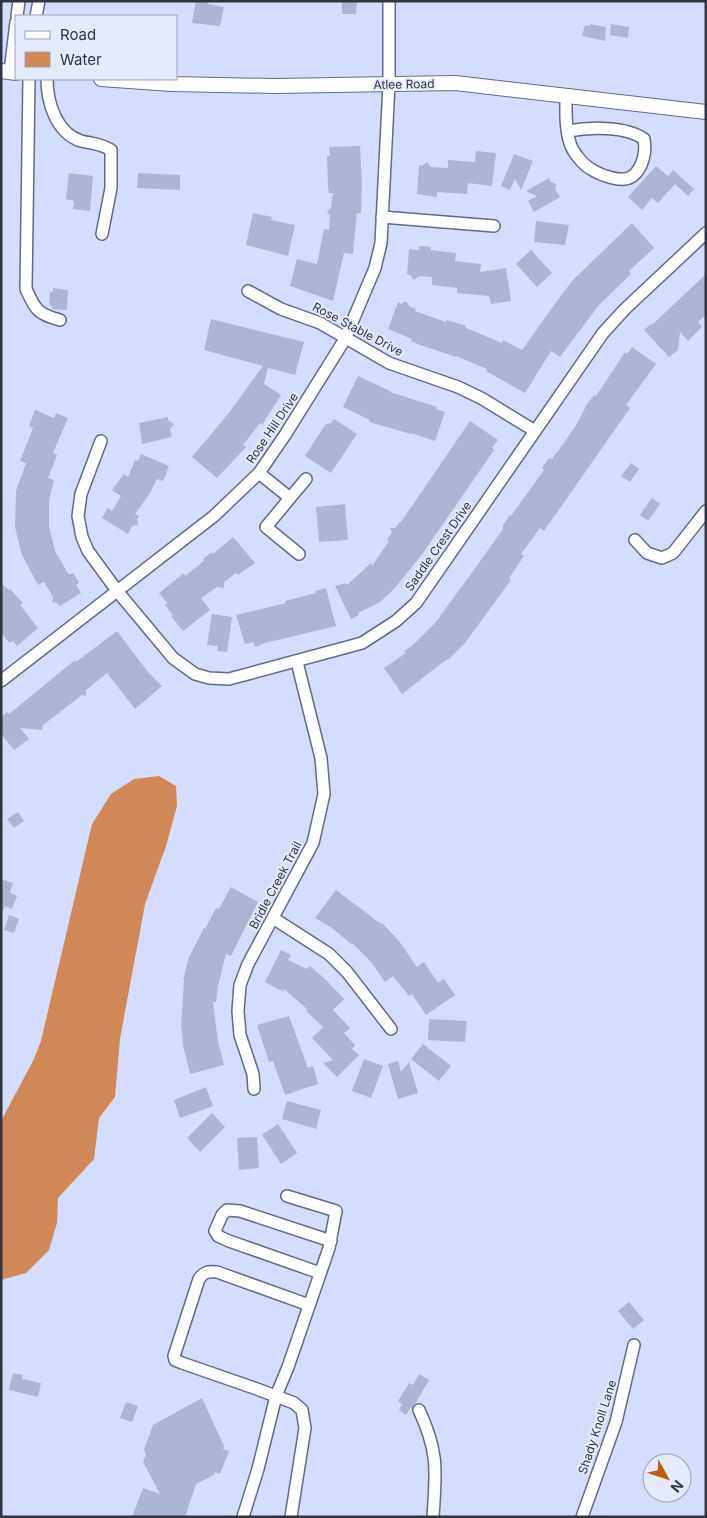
<svg xmlns="http://www.w3.org/2000/svg" width="707" height="1518" font-family="Inter,sans-serif">
	<style>
		.water { fill: #d08857 }
		.building { fill: #acb5d4 }
		.lines { fill: none; stroke-linecap: round; stroke-linejoin: round }
		.minor-casing { stroke: #626a86; stroke-width: 14 }
		.major-casing { stroke: #626a86; stroke-width: 16 }
		.minor { stroke: #fff; stroke-width: 11 }
		.major { stroke: #fff; stroke-width: 14 }
		.labels { text-anchor: middle; dominant-baseline: central; stroke-width: 4; stroke-linejoin: round; paint-order: stroke }
		.street-label { font-size: 12px; fill: #313441; stroke: #e5ebfe }
	</style>
	<rect width="100%" height="100%" fill="#d4ddfd"/>
	<polygon class="water" points="159,776 176,786 177,806 166,846 145,904 120,1039 115,1097 99,1118 94,1159 58,1198 57,1223 49,1250 26,1273 1,1280 1,1121 33,1061 41,1041 92,824 111,794 134,779"/>
	<g class="building">
		<polygon points="196,1 209,1 208,4 224,7 220,26 192,23"/>
		<polygon points="342,1 357,1 356,14 342,14"/>
		<polygon points="590,24 606,27 605,41 582,36 585,25 590,26"/>
		<polygon points="611,24 629,27 628,38 610,35"/>
		<polygon points="360,146 362,184 361,213 357,213 353,254 344,253 333,301 290,286 297,259 317,264 324,229 329,230 330,216 327,211 331,208 333,193 329,193 328,186 327,156 330,156 329,147"/>
		<polygon points="476,151 496,153 492,186 468,183 467,194 437,192 437,197 417,194 419,165 422,166 427,162 431,167 448,168 448,160 475,162"/>
		<polygon points="514,154 533,161 521,190 515,179 510,190 501,186"/>
		<polygon points="656,166 668,176 673,170 694,189 688,196 675,184 658,203 652,198 642,210 628,197"/>
		<polygon points="69,173 93,176 90,211 73,209 74,201 66,199"/>
		<polygon points="138,173 180,175 180,190 137,188"/>
		<polygon points="549,178 551,182 556,184 555,189 560,197 534,212 528,201 537,196 526,191"/>
		<polygon points="253,213 272,217 271,220 295,225 288,256 246,245"/>
		<polygon points="536,221 569,225 565,245 534,242"/>
		<polygon points="632,223 654,248 629,271 631,274 599,305 560,357 551,351 525,393 486,371 487,369 456,356 456,357 420,345 411,341 412,339 388,329 398,302 401,304 406,301 409,306 416,309 415,311 446,322 447,320 466,326 466,328 502,343 503,340 522,350 562,294 574,279"/>
		<polygon points="419,246 431,247 430,250 456,253 455,261 481,264 480,272 506,268 511,301 491,304 489,296 457,293 457,288 432,285 432,277 419,276 414,280 410,275 407,274 409,249 419,250"/>
		<polygon points="531,250 552,273 537,287 516,264"/>
		<polygon points="706,274 706,315 698,322 702,327 688,341 680,332 678,350 669,357 644,330 651,324 652,325"/>
		<polygon points="53,288 68,290 67,310 52,309 52,306 49,305 50,292 53,292"/>
		<polygon points="211,319 304,342 295,375 268,368 264,384 281,395 262,425 260,423 243,445 246,447 217,478 192,457 228,414 263,366 204,350"/>
		<polygon points="632,347 656,364 626,405 630,408 544,531 540,528 521,554 524,556 509,578 511,580 465,643 448,660 447,659 402,694 384,668 406,653 404,651 413,645 435,623 476,567 503,529 503,525 510,515 511,516 544,470 542,468 549,458 552,459 566,440 578,422 587,404 594,395 596,396 625,352 627,354"/>
		<polygon points="358,376 390,391 390,392 437,407 436,409 445,412 435,441 411,433 411,434 369,422 370,420 343,407"/>
		<polygon points="35,410 54,418 56,413 68,418 53,453 57,455 48,478 54,480 49,501 49,526 55,551 69,575 73,573 79,582 76,585 81,593 60,606 57,603 52,602 53,597 44,582 38,585 22,555 15,527 16,491 26,463 20,461 33,428 29,426"/>
		<polygon points="168,417 168,420 174,424 170,429 172,437 142,444 139,423"/>
		<polygon points="334,419 357,434 331,473 305,456 325,425 328,423 330,424"/>
		<polygon points="470,421 498,440 492,448 494,450 423,553 394,589 380,602 358,613 359,615 351,619 335,586 346,583 347,585 371,563 372,566 389,541 387,540 392,533 390,528 395,528 400,522 401,522"/>
		<polygon points="141,454 169,466 163,481 157,479 150,493 135,514 139,516 137,519 138,525 132,526 128,534 102,518 108,508 112,511 121,496 112,490 124,474 128,477 135,460 138,461"/>
		<polygon points="631,463 639,469 630,482 621,476"/>
		<polygon points="652,498 660,504 648,521 640,515"/>
		<polygon points="345,504 348,540 319,542 316,507"/>
		<polygon points="233,537 255,563 238,575 236,573 224,582 224,588 217,587 201,598 210,610 183,631 171,616 173,615 165,605 167,603 159,593 184,573 185,576 204,561 203,559 212,552 213,554"/>
		<polygon points="1,583 9,590 10,589 23,603 20,605 38,628 17,646 13,641 10,643 7,640 1,633"/>
		<polygon points="326,588 336,626 265,643 255,647 254,642 245,644 236,615 286,603 285,601 316,593 315,591"/>
		<polygon points="212,614 232,617 227,652 217,651 218,646 207,645"/>
		<polygon points="117,631 148,672 162,686 135,709 107,673 86,690 86,696 82,695 43,725 42,730 20,728 29,739 14,750 1,734 1,717 7,712 9,714 75,660 76,662"/>
		<polygon points="18,812 24,821 14,828 7,819"/>
		<polygon points="1,879 13,883 10,893 17,896 12,909 5,906 2,913"/>
		<polygon points="231,887 258,902 231,956 226,954 218,986 216,1002 213,1002 218,1042 224,1065 190,1074 183,1045 181,1025 184,980 183,980 189,957 204,928 205,929 216,908 219,909"/>
		<polygon points="336,890 381,924 382,923 399,941 417,967 424,962 438,983 444,979 455,995 426,1015 412,994 409,996 393,976 385,982 372,963 352,943 351,944 332,928 315,918"/>
		<polygon points="9,915 19,919 14,933 4,930"/>
		<polygon points="281,950 291,955 288,960 307,969 310,966 325,979 344,999 333,1010 350,1028 344,1033 355,1045 352,1049 359,1055 337,1077 323,1063 333,1060 312,1038 323,1027 306,1011 308,1010 283,988 284,992 265,982"/>
		<polygon points="289,1016 308,1068 313,1066 318,1084 285,1095 273,1061 269,1062 257,1025"/>
		<polygon points="429,1019 467,1021 465,1042 428,1040"/>
		<polygon points="423,1044 451,1066 439,1081 411,1059"/>
		<polygon points="364,1059 383,1066 371,1098 352,1091"/>
		<polygon points="398,1061 401,1072 409,1062 418,1093 398,1099 388,1064"/>
		<polygon points="206,1087 213,1106 180,1118 174,1100"/>
		<polygon points="287,1101 321,1110 316,1129 282,1119"/>
		<polygon points="212,1113 225,1127 200,1152 187,1138"/>
		<polygon points="278,1124 297,1153 281,1164 262,1135"/>
		<polygon points="257,1137 259,1168 239,1170 237,1138"/>
		<polygon points="629,1302 644,1320 633,1329 618,1311"/>
		<polygon points="13,1373 23,1375 22,1379 41,1383 38,1397 9,1390"/>
		<polygon points="419,1374 429,1380 415,1404 412,1409 410,1408 406,1415 399,1410 402,1404 398,1401 409,1383 413,1385"/>
		<polygon points="202,1398 224,1446 223,1449 229,1451 220,1474 215,1472 214,1475 196,1484 185,1517 132,1517 143,1488 160,1494 143,1462 146,1455 144,1450 153,1425"/>
		<polygon points="126,1402 138,1406 132,1422 120,1418"/>
	</g>
	<g class="lines">
		<defs>
			<g id="minor">
				<polyline points="17,16 19,1"/>
				<polyline points="36,16 39,1"/>
				<polyline points="10,72 16,22"/>
				<path d="M29,79l-3,210c9,20 11,25 34,31"/>
				<path d="M47,79c0,23 9,54 34,62 12,3 18,2 30,9v38l-9,46"/>
				<path d="M566,97c0,14 -1,31 4,46 2,8 13,22 21,26 9,6 30,14 40,8 4,-2 8,-8 10,-12 4,-9 5,-16 3,-26 -18,-13 -54,-12 -76,-8"/>
				<polyline points="382,217 494,226"/>
				<polyline points="248,291 281,309 320,323 389,363 458,387 481,398 535,431"/>
				<polyline points="101,441 81,494 78,516 82,537 88,551 118,592 173,658 195,674 209,678 229,679 362,643 396,621 416,603 603,333 625,309 706,233"/>
				<polyline points="259,473 290,498 266,527 299,554"/>
				<polyline points="290,498 306,479"/>
				<polyline points="635,540 647,553 662,558 673,553 706,511"/>
				<polyline points="1,681 214,516 259,473 285,435 345,339 375,268 381,243 389,84 389,1"/>
				<polyline points="273,918 329,954 347,972 391,1029"/>
				<polyline points="254,1089 253,1074 240,1035 238,1011 240,985 248,964 313,843 324,794 321,758 297,662"/>
				<polyline points="320,1273 229,1241 218,1236 215,1231 222,1215 227,1210 240,1211 331,1241"/>
				<path d="M419,1410c20,43 17,61 14,107"/>
				<polyline points="243,1517 258,1469 276,1396 288,1367 329,1248 336,1211 287,1196"/>
				<path d="M291,1517l14,-89 -3,-18 -8,-7 -37,-14 -75,-26 -7,-3 -1,-4 25,-77c5,-7 9,-8 18,-7l92,33"/>
				<polyline points="582,1517 616,1422 634,1345"/>
			</g>
			<g id="major">
				<polyline points="1,71 16,73"/>
				<polyline points="101,79 171,84 275,86 455,83 706,112"/>
			</g>
		</defs>
		<use href="#minor" class="minor-casing"/>
		<use href="#major" class="major-casing"/>
		<use href="#minor" class="minor"/>
		<use href="#major" class="major"/>
	</g>
	<g class="labels">
		<g class="street-label">
			<text transform="translate(404 84) rotate(-1)">Atlee Road</text>
			<text transform="translate(358 329) rotate(28)">Rose Stable Drive</text>
			<text transform="translate(272 428) rotate(-56)">Rose Hill Drive</text>
			<text transform="translate(438 546) rotate(-55)">Saddle Crest Drive</text>
			<text transform="translate(275 885) rotate(-62)">Bridle Creek Trail</text>
			<text transform="translate(597 1427) rotate(-72)">Shady Knoll Lane</text>
		</g>
	</g>
	<rect width="707" height="1518" fill="none" stroke="#313441" stroke-width="5"/>
	<rect x="15" y="15" width="162" height="65" fill="#e5ebfe" stroke="#9da2b2"/>
	<rect x="25" y="31" width="25" height="8" fill="#ffffff" stroke="#9da2b2"/>
	<text x="60" y="40" font-size="15" fill="#313441">Road</text>
	<rect x="25" y="52" width="25" height="15" fill="#d08857" stroke="#9da2b2"/>
	<text x="60" y="65" font-size="15" fill="#313441">Water</text>
	<g transform="translate(667 1478) rotate(130)"><circle r="24" fill="#e5ebfe" stroke="#9da2b2"/>
	<path d="M0-4L9 19L0 12L-9 19Z" fill="#bb5f09"/>
	<text y="-8" font-size="14" font-weight="bold" text-anchor="middle" fill="#313441">N</text>
	</g>
</svg>
